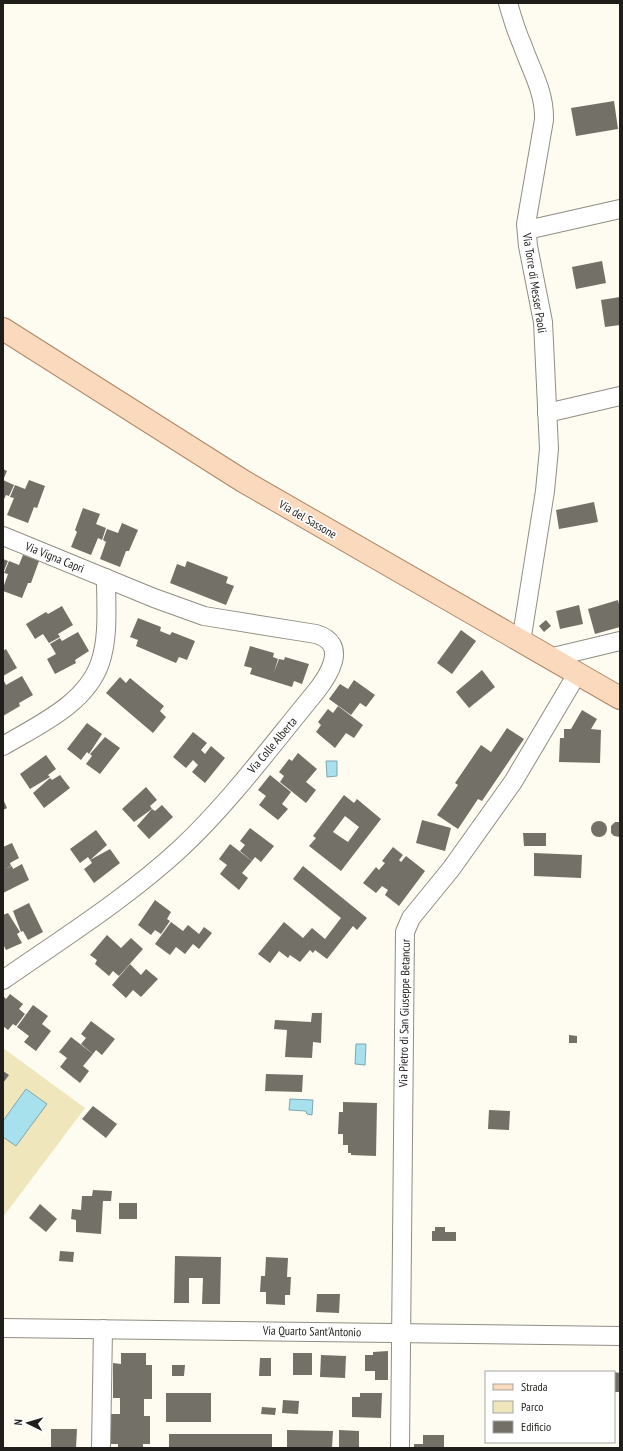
<svg xmlns="http://www.w3.org/2000/svg" width="623" height="1451" font-family="'PT Sans Narrow',sans-serif">
	<style>
		.green { fill: #f0e6bc }
		.water { fill: #a8e1ee; stroke: #7fa6ae }
		.building { fill: #727067; fill-rule: evenodd }
		.lines { fill: none; stroke-linecap: round; stroke-linejoin: round }
		.minor-casing { stroke: #908d83; stroke-width: 20 }
		.major-casing { stroke: #ac8767; stroke-width: 24 }
		.minor { stroke: #fff; stroke-width: 18 }
		.major { stroke: #fbd9bc; stroke-width: 22 }
		.labels { text-anchor: middle; dominant-baseline: central; stroke-width: 3.5; stroke-linejoin: round; paint-order: stroke }
		.street-label { font-size: 12px; fill: #1f1e1a; stroke: #fff }
	</style>
	<rect width="100%" height="100%" fill="#fefcf1"/>
	<polygon class="green" points="3,1048 85,1108 3,1217"/>
	<g class="water">
		<polygon points="326,761 337,761 337,776 327,777"/>
		<polygon points="356,1044 366,1044 365,1065 355,1064"/>
		<polygon points="26,1089 47,1104 16,1146 3,1137 3,1121"/>
		<polygon points="290,1099 313,1100 312,1115 307,1114 306,1111 289,1110"/>
	</g>
	<g class="building">
		<polygon points="614,101 618,129 576,136 571,108"/>
		<polygon points="602,261 606,283 576,289 572,267"/>
		<polygon points="620,297 620,325 605,327 601,300"/>
		<polygon points="3,469 7,471 3,480 14,485 9,496 6,495 3,501"/>
		<polygon points="29,480 45,486 37,508 34,507 28,523 7,515 14,498 10,497 15,485 25,489"/>
		<polygon points="594,502 598,522 559,529 556,510"/>
		<polygon points="83,508 100,514 96,524 106,528 102,540 98,538 91,555 71,547 77,532 75,530"/>
		<polygon points="122,523 138,530 129,551 126,551 120,567 100,559 106,542 103,540 107,529 118,533"/>
		<polygon points="23,555 39,561 31,583 28,583 22,598 3,591 3,588 8,574 4,573 9,561 19,565"/>
		<polygon points="3,559 8,561 3,573"/>
		<polygon points="187,561 228,577 226,583 234,586 226,605 170,583 177,564 185,567"/>
		<polygon points="618,600 620,608 620,627 595,634 588,609"/>
		<polygon points="579,605 583,624 560,629 556,611"/>
		<polygon points="62,606 73,625 58,634 60,637 49,643 43,634 35,639 26,624 46,612 48,614"/>
		<polygon points="138,618 161,627 160,631 170,635 172,632 195,641 187,660 179,657 176,663 136,646 138,640 130,637"/>
		<polygon points="546,620 551,626 544,632 539,626"/>
		<polygon points="461,630 476,641 452,674 437,663"/>
		<polygon points="78,632 89,651 75,660 76,663 55,674 47,659 56,654 50,644 60,638 62,641"/>
		<polygon points="250,646 274,653 273,657 278,659 274,672 279,659 284,660 285,657 309,664 302,684 294,681 292,687 250,674 252,668 244,666"/>
		<polygon points="6,649 17,668 3,676 3,651"/>
		<polygon points="482,670 495,687 469,708 456,692"/>
		<polygon points="22,676 33,695 19,703 20,706 3,716 3,682 4,681 6,685"/>
		<polygon points="120,677 126,683 130,678 147,692 142,699 147,692 164,706 160,711 166,717 153,733 106,693"/>
		<polygon points="354,680 375,695 366,707 360,703 351,715 329,699 340,684 348,689"/>
		<polygon points="338,706 363,725 354,738 346,733 335,748 316,732 321,725 318,722 328,709 333,713"/>
		<polygon points="582,710 597,719 591,729 601,730 600,763 559,762 560,738 564,738 564,729 571,729"/>
		<polygon points="87,723 102,734 89,754 87,752 81,760 67,749"/>
		<polygon points="507,728 524,739 482,801 478,799 458,829 437,815 458,785 455,783 481,745 491,752"/>
		<polygon points="193,732 207,743 201,750 205,754 211,746 225,758 205,783 192,772 198,765 193,760 186,768 173,757"/>
		<polygon points="105,737 120,748 100,774 86,764 92,756 90,754"/>
		<polygon points="298,753 317,769 306,782 316,790 306,803 280,782 284,776 279,772 289,759 292,761"/>
		<polygon points="46,755 56,769 48,775 50,777 30,789 20,774"/>
		<polygon points="60,775 70,788 44,808 33,793 50,778 52,780"/>
		<polygon points="270,775 291,792 282,804 288,809 278,820 259,805 266,796 258,790"/>
		<polygon points="146,787 157,800 150,806 152,809 134,822 122,809"/>
		<path d="M344,795l10,8 3,-4 24,20 -40,52 -32,-25 7,-8 -3,-2zM345,816l14,11 -11,15 -15,-10z"/>
		<polygon points="3,799 7,808 3,810"/>
		<polygon points="162,805 173,817 149,839 137,826 152,809 155,811"/>
		<polygon points="422,820 451,828 445,851 416,843"/>
		<circle cx="599" cy="829" r="8"/>
		<polygon points="615,822 620,822 620,837 614,836 611,833 611,826"/>
		<polygon points="250,828 274,846 261,862 255,857 252,861 240,851 245,845 240,841"/>
		<polygon points="96,830 107,845 90,860 88,857 80,863 70,849"/>
		<polygon points="523,833 546,833 546,846 524,846"/>
		<polygon points="12,843 19,858 10,863 11,866 5,869 12,866 13,869 22,864 29,880 3,893 3,847"/>
		<polygon points="230,844 252,861 242,873 248,878 239,890 220,874 227,865 219,859"/>
		<polygon points="393,847 403,855 399,860 401,862 406,856 425,871 399,906 385,895 388,890 382,886 376,893 363,883 376,867 379,870 385,863 382,861"/>
		<polygon points="110,849 120,863 94,883 84,869 92,863 90,860"/>
		<polygon points="534,853 582,855 581,878 534,876"/>
		<polygon points="303,866 367,918 357,930 353,926 327,959 315,950 313,953 310,950 300,962 290,955 288,958 279,951 270,963 258,954 284,922 303,938 312,928 325,939 341,918 293,879"/>
		<polygon points="155,900 171,912 167,919 170,921 161,934 155,930 151,935 138,925"/>
		<polygon points="29,903 43,932 28,940 23,931 21,932 13,911"/>
		<polygon points="8,913 20,932 17,934 22,943 6,950 3,944 3,915"/>
		<polygon points="171,922 183,931 188,925 199,934 204,927 212,933 199,949 193,944 185,954 176,947 170,955 155,944"/>
		<polygon points="107,935 121,948 131,938 143,949 119,976 113,971 109,976 95,964 97,960 90,955"/>
		<polygon points="130,964 141,975 146,969 158,979 141,997 133,990 126,998 112,985"/>
		<polygon points="10,994 23,1004 19,1009 25,1014 16,1026 13,1024 8,1030 3,1026 3,996 6,999"/>
		<polygon points="33,1005 48,1016 42,1024 51,1031 36,1051 24,1042 29,1036 17,1027"/>
		<polygon points="312,1013 322,1013 321,1043 313,1042 312,1058 285,1057 287,1030 274,1029 275,1020 311,1022"/>
		<polygon points="91,1021 115,1039 102,1055 96,1050 93,1054 81,1044 86,1038 81,1034"/>
		<polygon points="569,1035 577,1036 577,1043 569,1043"/>
		<polygon points="71,1037 93,1054 83,1066 89,1071 80,1083 60,1067 67,1058 59,1052"/>
		<polygon points="3,1071 9,1075 3,1083"/>
		<polygon points="266,1074 303,1075 302,1092 265,1091"/>
		<polygon points="343,1102 377,1103 376,1156 351,1155 351,1153 348,1153 348,1145 343,1145 343,1134 338,1134 339,1112 343,1112"/>
		<polygon points="93,1106 117,1124 106,1138 82,1119"/>
		<polygon points="489,1110 510,1111 509,1130 488,1129"/>
		<polygon points="93,1190 112,1191 111,1201 103,1201 101,1234 76,1232 76,1220 71,1219 72,1209 81,1210 82,1196 92,1196"/>
		<rect x="119" y="1203" width="18" height="16"/>
		<polygon points="40,1204 57,1219 46,1232 29,1218"/>
		<polygon points="435,1227 445,1227 445,1232 456,1232 456,1241 432,1241 432,1231 435,1231"/>
		<polygon points="60,1251 74,1252 73,1262 59,1261"/>
		<polygon points="175,1256 221,1257 220,1304 202,1304 203,1278 189,1278 189,1303 174,1303"/>
		<polygon points="266,1257 288,1258 287,1277 291,1277 290,1295 285,1295 285,1305 266,1304 266,1292 260,1292 261,1276 265,1276"/>
		<polygon points="317,1294 340,1294 339,1313 316,1312"/>
		<polygon points="388,1351 388,1380 375,1380 375,1371 365,1371 365,1355 373,1355 373,1352"/>
		<polygon points="121,1353 146,1353 146,1365 152,1365 152,1399 144,1399 144,1416 150,1416 150,1444 143,1444 143,1448 118,1448 118,1444 111,1444 111,1414 120,1414 120,1398 113,1398 113,1363 121,1364"/>
		<rect x="293" y="1353" width="19" height="22"/>
		<polygon points="321,1355 346,1356 345,1378 320,1377"/>
		<polygon points="260,1358 271,1358 271,1376 259,1376"/>
		<polygon points="172,1365 185,1365 184,1376 172,1376"/>
		<polygon points="614,1372 620,1373 620,1392 614,1392"/>
		<rect x="166" y="1393" width="45" height="29"/>
		<polygon points="360,1393 382,1393 381,1418 352,1417 352,1397 360,1397"/>
		<polygon points="283,1400 299,1401 298,1414 282,1413"/>
		<polygon points="262,1407 276,1408 275,1415 261,1414"/>
		<polygon points="51,1429 77,1429 76,1448 51,1448"/>
		<polygon points="287,1430 333,1431 332,1448 287,1448"/>
		<polygon points="339,1430 359,1431 359,1448 339,1448"/>
		<rect x="169" y="1434" width="103" height="14"/>
		<polygon points="423,1435 444,1435 444,1448 414,1448 414,1444 423,1444"/>
	</g>
	<g class="lines">
		<defs>
			<g id="minor">
				<path d="M508,3c4,14 8,28 14,41 9,26 23,48 22,76l-18,104 2,22 15,76 6,127 -4,42 -24,151"/>
				<polyline points="527,230 620,209"/>
				<polyline points="547,413 620,396"/>
				<path d="M3,536l151,62 50,18 112,18c34,10 12,43 -2,60 -42,51 -85,109 -133,154 -54,50 -118,90 -178,132"/>
				<polyline points="549,658 620,641"/>
				<path d="M3,746c35,-21 83,-42 97,-83 9,-26 6,-58 6,-85"/>
				<polyline points="3,1328 620,1336"/>
				<polyline points="101,1448 103,1329"/>
				<polyline points="400,1448 405,932 411,918 451,869 513,782 577,674"/>
			</g>
			<polyline id="major" points="3,329 243,481 620,698"/>
		</defs>
		<use href="#minor" class="minor-casing"/>
		<use href="#major" class="major-casing"/>
		<use href="#minor" class="minor"/>
		<use href="#major" class="major"/>
	</g>
	<g class="labels">
		<g class="street-label">
			<text transform="translate(535 283) rotate(81)">Via Torre di Messer Paoli</text>
			<text transform="translate(308 519) rotate(30)">Via del Sassone</text>
			<text transform="translate(55 557) rotate(22)">Via Vigna Capri</text>
			<text transform="translate(272 745) rotate(-50)">Via Colle Alberta</text>
			<text transform="translate(404 1013) rotate(-89)">Via Pietro di San Giuseppe Betancur</text>
			<text transform="translate(312 1331) rotate(1)">Via Quarto Sant'Antonio</text>
		</g>
	</g>
	<rect width="623" height="1451" fill="none" stroke="#1f1e1a" stroke-width="8"/>
	<rect x="485" y="1371" width="130" height="72" fill="#ffffff" stroke="#a5a5a3"/>
	<rect x="493" y="1384" width="20" height="6" fill="#fbd9bc" stroke="#a5a5a3"/>
	<text x="521" y="1391" font-size="12" fill="#1f1e1a">Strada</text>
	<rect x="493" y="1401" width="20" height="12" fill="#f0e6bc" stroke="#a5a5a3"/>
	<text x="521" y="1411" font-size="12" fill="#1f1e1a">Parco</text>
	<rect x="493" y="1421" width="20" height="12" fill="#727067" stroke="#a5a5a3"/>
	<text x="521" y="1431" font-size="12" fill="#1f1e1a">Edificio</text>
	<g transform="translate(28 1423) rotate(275)" stroke="#ffffff" stroke-width="3" paint-order="stroke">
	<path d="M0-3L7 15L0 10L-7 15Z" fill="#1f1e1a"/>
	<text y="-6" font-size="11" font-weight="bold" text-anchor="middle" fill="#1f1e1a">N</text>
	</g>
</svg>
